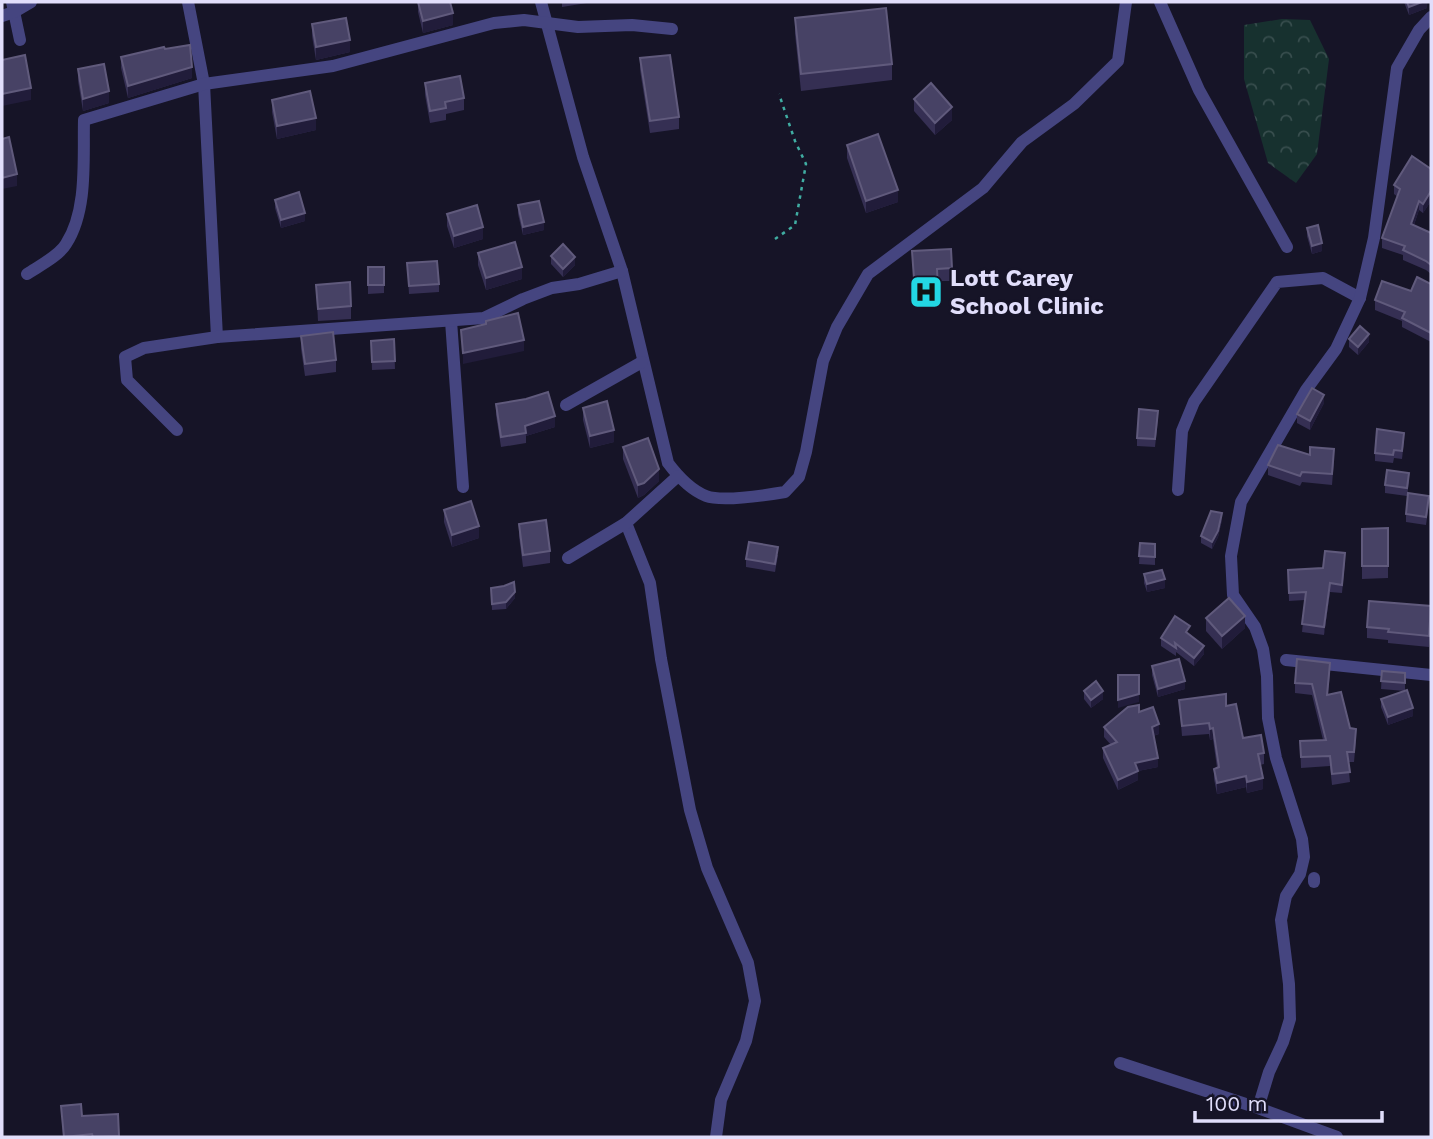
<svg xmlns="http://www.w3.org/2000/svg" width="1433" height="1139" font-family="'Work Sans',sans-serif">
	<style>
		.park { fill: url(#park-crowns) }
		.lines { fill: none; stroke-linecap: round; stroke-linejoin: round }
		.path { stroke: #40ada2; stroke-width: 2.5; stroke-dasharray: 3.5 5; stroke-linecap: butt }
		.minor { stroke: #454580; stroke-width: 12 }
		.wall { fill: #352f53 }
		.shaded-wall { fill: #211c3a }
		.building { fill: #474265; stroke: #605a7c; stroke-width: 2 }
		.labels { text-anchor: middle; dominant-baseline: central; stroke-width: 5; stroke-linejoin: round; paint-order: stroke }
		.poi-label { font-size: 24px; font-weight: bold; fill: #e1defb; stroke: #161427; text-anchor: start }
	</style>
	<defs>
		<pattern id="park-crowns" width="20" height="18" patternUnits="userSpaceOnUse" patternTransform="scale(1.75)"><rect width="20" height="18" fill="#17312f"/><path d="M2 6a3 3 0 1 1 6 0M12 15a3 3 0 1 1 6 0" fill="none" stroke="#384e4e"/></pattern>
	</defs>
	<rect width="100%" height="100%" fill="#161427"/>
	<polygon class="park" points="1282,19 1310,20 1329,59 1317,154 1296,183 1268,163 1244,79 1244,25"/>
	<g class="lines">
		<polyline class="path" points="775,239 795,225 806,164 795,141 779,94"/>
		<g class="minor">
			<polyline points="12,2 20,40"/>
			<polyline points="188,2 204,84 217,337"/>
			<path d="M541,2l42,155 39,114 46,192c9,12 23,27 38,33 16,6 61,-1 79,-4l14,-15 7,-25 17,-91 14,-34 31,-53 115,-86 39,-46 52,-38 44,-43 8,-59"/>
			<polyline points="1160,2 1199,90 1287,247"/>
			<polyline points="2,16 14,12 31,2"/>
			<path d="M27,274c12,-8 32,-18 39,-30 22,-34 17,-85 18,-124l120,-36 129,-18 161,-43 30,-3 54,7 54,-2 40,4"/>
			<polyline points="451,321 463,487"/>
			<polyline points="566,405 642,362"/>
			<polyline points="177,430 127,380 125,357 144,348 217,337 484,318 523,299 552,288 579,284 622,271"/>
			<polyline points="1178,490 1182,431 1194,402 1277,282 1323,278 1360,298"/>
			<polyline points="626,523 650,583 661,659 690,810 707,868 748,963 755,1001 746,1041 721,1100 716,1137"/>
			<polyline points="568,558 626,523 678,476"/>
			<polyline points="1286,660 1431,675"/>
			<polyline points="1314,882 1314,878"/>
			<polyline points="1120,1063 1258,1108 1337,1137"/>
			<polyline points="1258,1108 1269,1072 1283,1042 1290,1019 1289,984 1281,920 1286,896 1300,874 1304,857 1302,839 1276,758 1268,718 1267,676 1263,649 1255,627 1233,595 1231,556 1241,502 1306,390 1336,349 1360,298 1374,238 1397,68 1419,30 1431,17"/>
		</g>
	</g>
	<g class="wall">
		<polygon points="418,2 450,2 453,25 423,33 418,12"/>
		<polygon points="562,2 593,2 562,7"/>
		<polygon points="1404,2 1427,2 1427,8 1409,15"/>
		<polygon points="795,18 892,64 892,80 801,91 795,34"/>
		<polygon points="312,24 350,52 316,60 312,36"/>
		<polygon points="165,49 192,78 128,98 121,68 121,57"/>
		<polygon points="640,58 679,117 679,129 650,133 640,70"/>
		<polygon points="78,69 109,103 83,111 78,81"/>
		<polygon points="425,83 464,98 464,110 446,114 446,120 430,123 425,95"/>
		<polygon points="914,99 952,120 935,135 914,111"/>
		<polygon points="272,100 316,130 277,139 272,112"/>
		<polygon points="847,145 898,202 866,213 847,158"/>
		<polygon points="1431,169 1431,201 1423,213 1419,210 1414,225 1431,233 1431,274 1426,270 1403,260 1403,255 1382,248 1382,238 1398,197 1394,194 1394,185"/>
		<polygon points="275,200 305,221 281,228 275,208"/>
		<polygon points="518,205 544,230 523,235 518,214"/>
		<polygon points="447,214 483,239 454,248 447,226"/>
		<polygon points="1307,228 1322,251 1312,254 1307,236"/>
		<polygon points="912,251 952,268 952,281 937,281 938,303 915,305"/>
		<polygon points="478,253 522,279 486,290 478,265"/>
		<polygon points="551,256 575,265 563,277 551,264"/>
		<polygon points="407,263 439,284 439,292 409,294"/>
		<polygon points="368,267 384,267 384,293 368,294"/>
		<polygon points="1431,284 1431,342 1402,327 1402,321 1375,310 1375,300 1411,291"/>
		<polygon points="316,285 351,306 351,319 318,321"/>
		<polygon points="301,336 336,360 336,372 305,376 301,349"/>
		<polygon points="394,339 395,369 372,370 371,341"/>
		<polygon points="1349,339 1369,342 1358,355 1349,347"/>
		<polygon points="1324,403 1310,430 1297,423 1297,414"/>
		<polygon points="496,404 555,427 526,436 526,443 501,447 496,415"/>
		<polygon points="583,408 614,442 590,448 583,420"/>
		<polygon points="1158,419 1155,447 1137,446 1137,438"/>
		<polygon points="1404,441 1402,459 1394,458 1393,463 1375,461 1375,453"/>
		<polygon points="623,447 659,481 644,495 638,498 623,459"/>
		<polygon points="1310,455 1334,460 1332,485 1302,482 1300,486 1268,475 1268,465"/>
		<polygon points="1409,481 1407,496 1385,493 1385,485"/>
		<polygon points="1429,504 1426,525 1406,522 1406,514"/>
		<polygon points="444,510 479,538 452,547 444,522"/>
		<polygon points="1222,520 1218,537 1212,549 1201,543 1201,536"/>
		<polygon points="519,524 550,551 550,563 523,567 519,536"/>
		<polygon points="1388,528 1388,578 1362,579 1362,529"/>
		<polygon points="1140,543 1155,544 1155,565 1139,564"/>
		<polygon points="778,555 775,572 746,567 746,559"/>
		<polygon points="1345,561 1342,593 1330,592 1324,635 1302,632 1305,600 1289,601 1288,570 1323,568"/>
		<polygon points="1144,574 1165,588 1147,592 1144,583"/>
		<polygon points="491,588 515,598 506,609 492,610"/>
		<polygon points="1431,606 1431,626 1429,647 1388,643 1388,640 1367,638 1367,627"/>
		<polygon points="1206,618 1245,628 1222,649 1206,631"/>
		<polygon points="1190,634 1204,654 1194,666 1176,652 1176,656 1161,646 1161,638"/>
		<polygon points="1152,666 1185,689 1158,697 1152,675"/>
		<polygon points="1382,671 1405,673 1405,691 1381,689"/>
		<polygon points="1330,673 1328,695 1350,728 1356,739 1354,762 1348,762 1350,782 1332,785 1330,766 1301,768 1300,741 1323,740 1312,695 1295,693 1295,683"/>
		<polygon points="1084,691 1103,699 1091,708 1084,699"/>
		<polygon points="1381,699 1413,716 1388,725 1381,707"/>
		<polygon points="1179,700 1226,706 1243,738 1264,753 1264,764 1260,765 1263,789 1247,793 1246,787 1217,794 1214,779 1214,769 1217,768 1213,739 1210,740 1209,734 1182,736"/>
		<polygon points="1139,712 1159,734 1153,736 1158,767 1138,771 1138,780 1118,790 1103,758 1103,748 1111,745 1104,737 1104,727"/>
		<polygon points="61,1106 82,1116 118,1114 119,1137 63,1137"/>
	</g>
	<g class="shaded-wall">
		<polygon points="1422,2 1427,2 1427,8 1409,15 1409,7"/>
		<polygon points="453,13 453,25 423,33 423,21"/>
		<polygon points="350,40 350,52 316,60 316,47"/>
		<polygon points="192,67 192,78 128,98 128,86"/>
		<polygon points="31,88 31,100 2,106 2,94"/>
		<polygon points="109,91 109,103 83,111 83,99"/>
		<polygon points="952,107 952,120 935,135 935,123"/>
		<polygon points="316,118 316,130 277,139 277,126"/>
		<polygon points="17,174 17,186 2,189 2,178"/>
		<polygon points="898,190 898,202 866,213 866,201"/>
		<polygon points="1431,191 1431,201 1423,213 1423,204"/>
		<polygon points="1419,201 1419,210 1411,233 1411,224"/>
		<polygon points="305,213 305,221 281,228 281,220"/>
		<polygon points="544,222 544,230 523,235 523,227"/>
		<polygon points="483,227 483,239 454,248 454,236"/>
		<polygon points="1322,243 1322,251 1312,254 1312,246"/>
		<polygon points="575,257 575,265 563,277 563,269"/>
		<polygon points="522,267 522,279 486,290 486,278"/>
		<polygon points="1369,334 1369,342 1358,355 1358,347"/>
		<polygon points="524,340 524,351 463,364 463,353"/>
		<polygon points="1324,395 1324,403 1310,430 1310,421"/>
		<polygon points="555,416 555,427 526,436 525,426"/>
		<polygon points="614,430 614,442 590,448 590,436"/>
		<polygon points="659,469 659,481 644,495 638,498 638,485"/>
		<polygon points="1222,513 1222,520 1218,537 1212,549 1212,542"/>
		<polygon points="479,526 479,538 452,547 452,535"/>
		<polygon points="1165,579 1165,588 1147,592 1147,584"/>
		<polygon points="1330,583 1330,592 1324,635 1324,627"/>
		<polygon points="515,592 515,598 506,609 506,602"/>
		<polygon points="1245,616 1245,628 1222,649 1222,636"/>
		<polygon points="1204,646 1204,654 1194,666 1194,658"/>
		<polygon points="1185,681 1185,689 1158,697 1158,689"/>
		<polygon points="1103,691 1103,699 1091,708 1091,700"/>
		<polygon points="1139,694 1139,702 1118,708 1118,700"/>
		<polygon points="1413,708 1413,716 1388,725 1388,717"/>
		<polygon points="1159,724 1159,734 1152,736 1152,727"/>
		<polygon points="1213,728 1213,739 1210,740 1210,729"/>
		<polygon points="1158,758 1158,767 1138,771 1138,780 1118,790 1118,780 1135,763"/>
		<polygon points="1246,776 1246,787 1217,794 1217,783"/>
		<polygon points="1263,778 1263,789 1247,793 1247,782"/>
	</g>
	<g class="building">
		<polygon points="418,2 450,2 453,13 423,21"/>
		<polygon points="1407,2 1422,2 1409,7"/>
		<polygon points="886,8 892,64 801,74 795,18"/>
		<polygon points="346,18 350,40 316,47 312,24"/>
		<polygon points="190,45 192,67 128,86 121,57 164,47 165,49"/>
		<polygon points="25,55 31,88 2,94 2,60"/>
		<polygon points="670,55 679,117 650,121 640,58"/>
		<polygon points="104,64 109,91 83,99 78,69"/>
		<polygon points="460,76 464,98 445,102 446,108 430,111 425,83"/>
		<polygon points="931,83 952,107 935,123 914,99"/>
		<polygon points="310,91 316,118 277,126 272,100"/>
		<polygon points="878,134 898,190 866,201 847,145"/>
		<polygon points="9,137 17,174 2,178 2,139"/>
		<polygon points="1412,156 1431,169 1431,191 1423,204 1419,201 1411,224 1431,233 1431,265 1426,261 1403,250 1405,246 1382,238 1400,189 1394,185"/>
		<polygon points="299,192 305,213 281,220 275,200"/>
		<polygon points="539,201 544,222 523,227 518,205"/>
		<polygon points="477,205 483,227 454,236 447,214"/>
		<polygon points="1318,225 1322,243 1312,246 1307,228"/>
		<polygon points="515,242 522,267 486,278 478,253"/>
		<polygon points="563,244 575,257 563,269 551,256"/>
		<polygon points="951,249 952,268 937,269 938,291 915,292 912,251"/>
		<polygon points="437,261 439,284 409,286 407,263"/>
		<rect x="368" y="267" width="16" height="18"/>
		<polygon points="1417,277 1431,284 1431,333 1402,318 1405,312 1375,300 1382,281 1411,291"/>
		<polygon points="350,282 351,306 318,309 316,285"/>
		<polygon points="518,313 524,340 463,353 461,330 486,324 486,321"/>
		<polygon points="1360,326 1369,334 1358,347 1349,339"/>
		<polygon points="333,332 336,360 305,364 301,336"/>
		<polygon points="394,339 395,361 372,362 371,341"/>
		<polygon points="1312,388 1324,395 1310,421 1297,414"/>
		<polygon points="548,392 555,416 525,426 526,433 501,437 496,404 526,399"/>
		<polygon points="607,401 614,430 590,436 583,408"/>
		<polygon points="1139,409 1158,411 1155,439 1137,438"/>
		<polygon points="1377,429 1404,433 1402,451 1394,450 1393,455 1375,453"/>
		<polygon points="648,438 659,469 644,483 638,485 623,447"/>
		<polygon points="1278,445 1310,455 1310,447 1334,449 1332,474 1302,472 1300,476 1268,465"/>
		<polygon points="1387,470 1409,473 1407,488 1385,485"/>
		<polygon points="1408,493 1429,496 1426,517 1406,514"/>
		<polygon points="471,501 479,526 452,535 444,510"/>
		<polygon points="1211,511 1222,513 1218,531 1212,542 1201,536"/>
		<polygon points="546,520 550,551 523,555 519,524"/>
		<polygon points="1388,528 1388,566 1362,566 1362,529"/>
		<polygon points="749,542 778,547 775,564 746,559"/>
		<polygon points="1140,543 1155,544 1155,557 1139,556"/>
		<polygon points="1325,551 1345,553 1342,585 1330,583 1324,627 1302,624 1306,592 1289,593 1288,570 1323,568"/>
		<polygon points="1162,570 1165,579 1147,584 1144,574"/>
		<polygon points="514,582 515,592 506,602 492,604 491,588 504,586"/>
		<polygon points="1229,598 1245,616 1222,636 1206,618"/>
		<polygon points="1369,601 1431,606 1429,636 1388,632 1389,629 1367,627"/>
		<polygon points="1175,616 1190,626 1186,632 1204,646 1194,658 1175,643 1176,648 1161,638"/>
		<polygon points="1179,659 1185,681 1158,689 1152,666"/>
		<polygon points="1297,659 1330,663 1327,695 1341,692 1350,728 1356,729 1354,752 1347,752 1350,772 1332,774 1330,756 1301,757 1300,741 1326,740 1312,684 1295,683"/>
		<polygon points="1382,671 1405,673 1405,683 1381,681"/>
		<polygon points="1118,675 1139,675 1139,694 1118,700"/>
		<polygon points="1096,681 1103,691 1091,700 1084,691"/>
		<polygon points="1407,690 1413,708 1388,717 1381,699"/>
		<polygon points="1226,694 1226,706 1236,704 1243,738 1261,735 1264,753 1258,754 1263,778 1247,782 1246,776 1217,783 1214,769 1219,767 1213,728 1210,729 1209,723 1182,726 1179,700"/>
		<polygon points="1139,705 1139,712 1153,707 1159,724 1152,727 1158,758 1135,763 1138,771 1118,780 1103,748 1117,742 1104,727 1128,707"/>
		<polygon points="81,1104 82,1116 118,1114 119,1136 93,1137 92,1134 64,1137 61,1106"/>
	</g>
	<defs>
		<symbol id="hospital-square" viewBox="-11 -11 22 22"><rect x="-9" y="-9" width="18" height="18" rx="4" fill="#23d7e3" stroke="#161427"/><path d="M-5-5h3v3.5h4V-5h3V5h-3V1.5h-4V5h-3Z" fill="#111"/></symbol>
	</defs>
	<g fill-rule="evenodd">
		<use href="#hospital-square" x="907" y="273" width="38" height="38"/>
	</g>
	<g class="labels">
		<g class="poi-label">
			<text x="950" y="278">Lott Carey<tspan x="950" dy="28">School Clinic</tspan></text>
		</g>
	</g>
	<rect width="1433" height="1139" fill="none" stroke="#e1defb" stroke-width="7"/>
	<path d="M1195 1111v10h187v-10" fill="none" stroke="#e1defb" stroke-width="3.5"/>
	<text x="1206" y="1111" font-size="21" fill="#e1defb" stroke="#161427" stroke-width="5" paint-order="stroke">100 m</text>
</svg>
